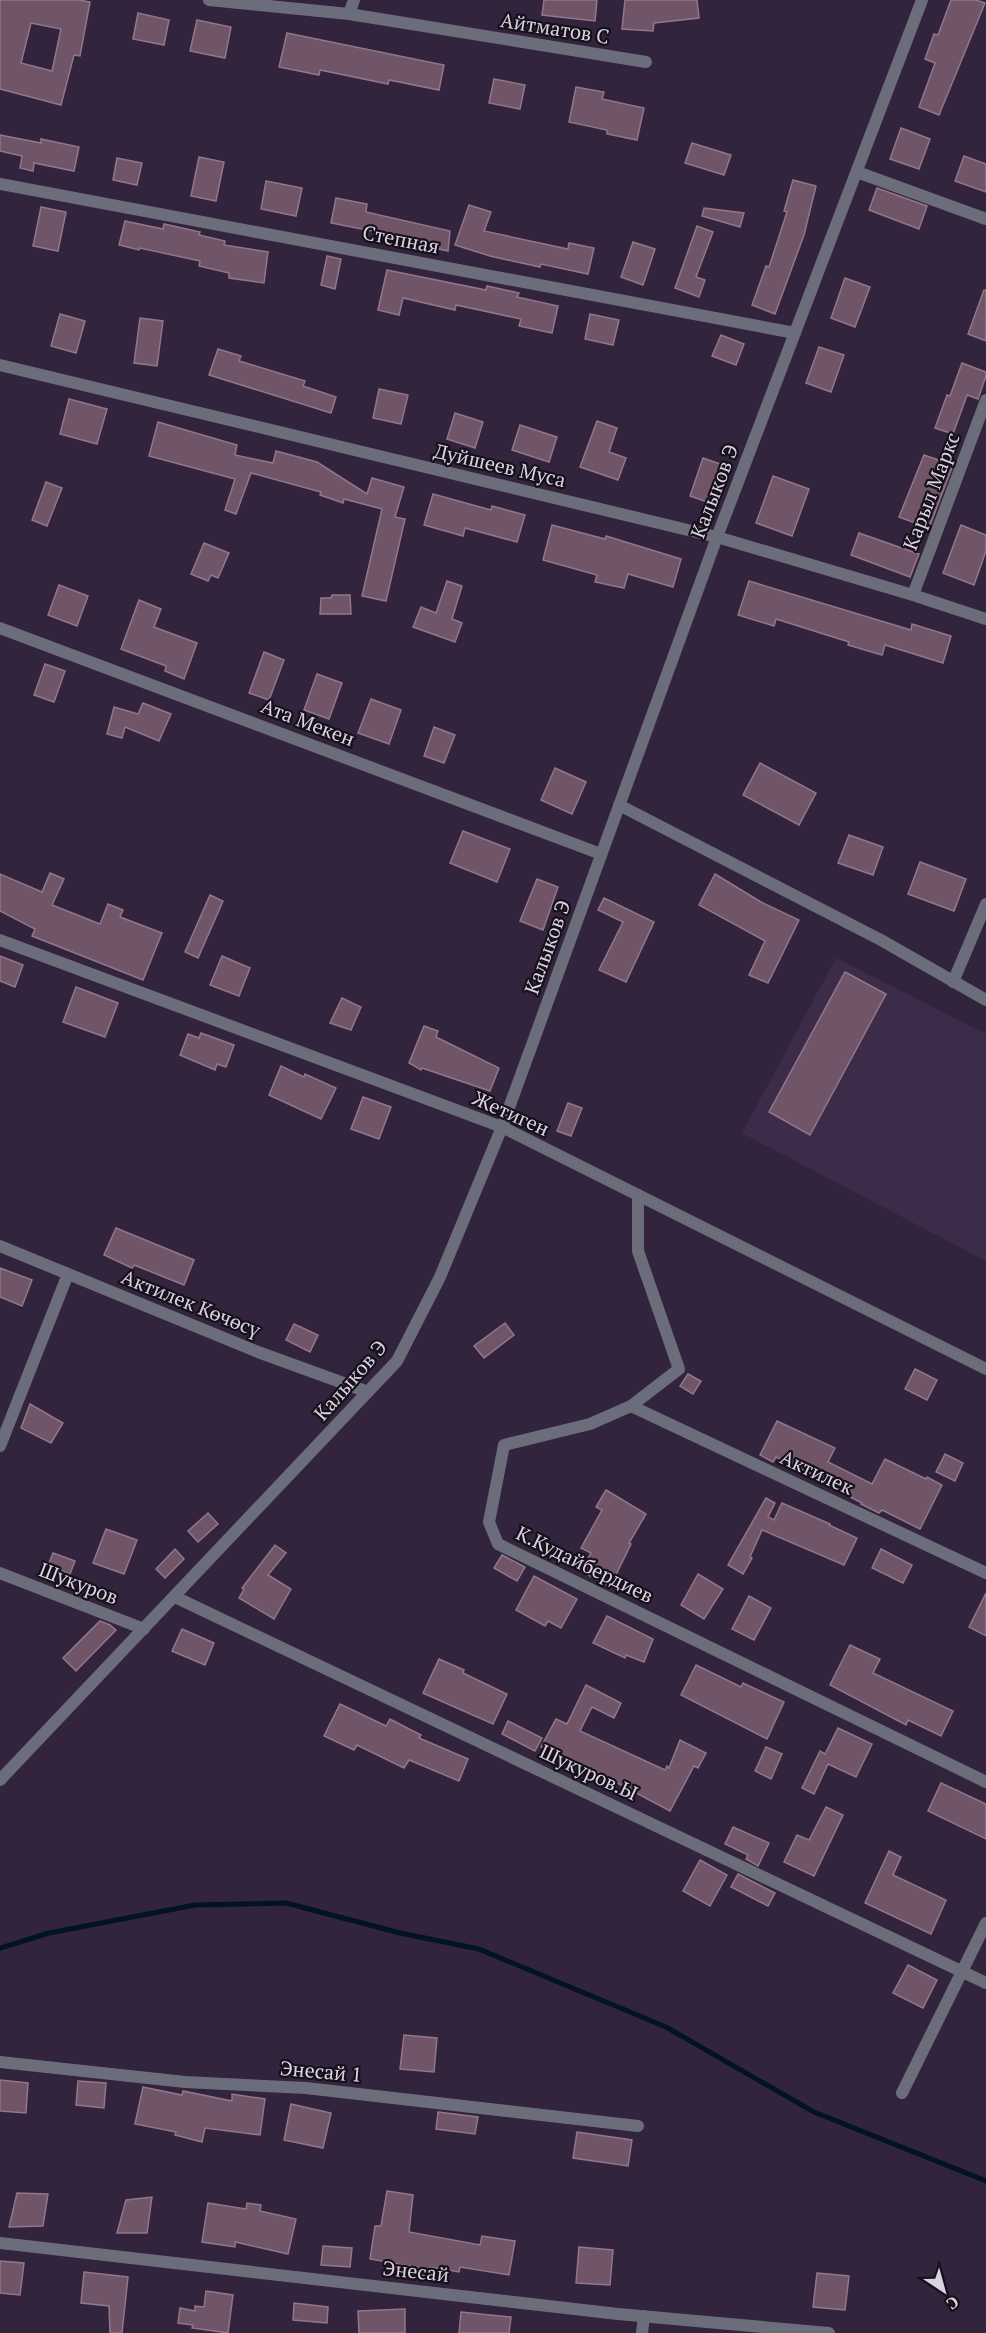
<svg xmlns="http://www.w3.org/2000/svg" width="986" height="2333" font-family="'PT Serif',serif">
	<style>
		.built { fill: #3c2c4a }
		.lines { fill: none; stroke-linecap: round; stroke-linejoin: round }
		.stream { stroke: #021227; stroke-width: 5 }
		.building { fill: #705569; stroke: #93768b; stroke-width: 1.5; fill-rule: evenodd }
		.street { stroke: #6c6d7b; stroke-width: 12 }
		.labels { text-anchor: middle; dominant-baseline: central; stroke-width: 4.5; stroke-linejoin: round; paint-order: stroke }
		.street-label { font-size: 20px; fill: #dad2e2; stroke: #16101b }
	</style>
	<rect width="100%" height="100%" fill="#31243c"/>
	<polygon class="built" points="836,958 986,1034 986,1261 742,1133"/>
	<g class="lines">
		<polyline class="stream" points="0,1948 49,1933 195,1905 286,1903 400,1933 479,1949 666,2027 814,2112 986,2181"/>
	</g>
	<g class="building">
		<path d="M0,0h79l11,2 -10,54 -6,-1 -13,50 -61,-16zM31,23l30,6 -9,42 -31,-8z"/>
		<polygon points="544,0 597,0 595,21 542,15"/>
		<polygon points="625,0 697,0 699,18 654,23 653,31 622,29"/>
		<polygon points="951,0 976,0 985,3 939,115 919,107 935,63 925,59 934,34 938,35"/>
		<polygon points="138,13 169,20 164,45 133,39"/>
		<polygon points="197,20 231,27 225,58 190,51"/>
		<polygon points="287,33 444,65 439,90 389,80 388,84 320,70 319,75 279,67"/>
		<polygon points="494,79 525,85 520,109 489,103"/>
		<polygon points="576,87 604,92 602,99 644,108 637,140 607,134 607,130 569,122"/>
		<polygon points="901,128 930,139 919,169 890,159"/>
		<polygon points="0,135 41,143 41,139 79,147 74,171 34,163 33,171 20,168 22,156 0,151"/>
		<polygon points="692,143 731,155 724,175 685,163"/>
		<polygon points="964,156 986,164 986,192 955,181"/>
		<polygon points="199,157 224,162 216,201 191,196"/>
		<polygon points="117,158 142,163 137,185 113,180"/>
		<polygon points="793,180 816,186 804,235 775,314 752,305 766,266 769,267 787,212 784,211"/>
		<polygon points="266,181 302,188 296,216 261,209"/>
		<polygon points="877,188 927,206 919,229 869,210"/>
		<polygon points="336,198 367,204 366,212 450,231 448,251 376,235 377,232 331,223"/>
		<polygon points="469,205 491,212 484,231 568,249 569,243 594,248 588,274 541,264 540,267 490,256 455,245"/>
		<polygon points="41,207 66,212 58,251 33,246"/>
		<polygon points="704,208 744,213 740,227 702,216"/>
		<polygon points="125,221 163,229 164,224 200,232 199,235 225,241 224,245 268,252 264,283 229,278 229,273 199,266 200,261 140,248 139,250 119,245"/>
		<polygon points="697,226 713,232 696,277 705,280 699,297 675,288"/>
		<polygon points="633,242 655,249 643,285 621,277"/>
		<polygon points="327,256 341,259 335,289 321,285"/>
		<polygon points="387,270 486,290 487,286 519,293 517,297 558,306 552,333 519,326 521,319 456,305 455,310 403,298 399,315 378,310"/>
		<polygon points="845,278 870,287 855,327 831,318"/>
		<polygon points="984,290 986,290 986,341 968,334"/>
		<polygon points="60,314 85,321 76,353 51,346"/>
		<polygon points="590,314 619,320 613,345 585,339"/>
		<polygon points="140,318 163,321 157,366 134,363"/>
		<polygon points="721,335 744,344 736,365 712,356"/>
		<polygon points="819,347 844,355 831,392 806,383"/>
		<polygon points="218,349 241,356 239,361 305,381 303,386 336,397 331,413 209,375"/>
		<polygon points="962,363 986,372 986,376 978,399 967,395 953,434 935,428 947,395 950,396"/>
		<polygon points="379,389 408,395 401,424 373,418"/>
		<polygon points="69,399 107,409 97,444 60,434"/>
		<polygon points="455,413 483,422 475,448 447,439"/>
		<polygon points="597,421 617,428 609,452 626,458 618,480 580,467"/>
		<polygon points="158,422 237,445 235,455 273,463 276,451 317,462 367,494 372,478 404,487 395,517 405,519 386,601 362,596 382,509 344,499 343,503 320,495 321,492 251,473 236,514 225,510 235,479 149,456"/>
		<polygon points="520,425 557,437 549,462 512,450"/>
		<polygon points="924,455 953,465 929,528 899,517"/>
		<polygon points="703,458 726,466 713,504 690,496"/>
		<polygon points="773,476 809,489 792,536 756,523"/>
		<polygon points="46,482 62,488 47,526 32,520"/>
		<polygon points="433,494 491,510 492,506 525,515 517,542 465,528 463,536 424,525"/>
		<polygon points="552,525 605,539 606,536 681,559 673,587 628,574 624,588 595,582 597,575 543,560"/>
		<polygon points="961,525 986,535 986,551 974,585 943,573"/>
		<polygon points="859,533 919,554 910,577 851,555"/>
		<polygon points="204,543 229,553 218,578 211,575 208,581 191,574"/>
		<polygon points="447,581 462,586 452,619 462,623 455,642 413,627 421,607 436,613"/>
		<polygon points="749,581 911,630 912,624 951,636 943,663 885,645 882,655 848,645 849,642 776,619 774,626 738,615"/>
		<polygon points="59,585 88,596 77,626 48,615"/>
		<polygon points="332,595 350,595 351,614 320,614 321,598 331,598"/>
		<polygon points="139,600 161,609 154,627 197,643 184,679 165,671 166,666 121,649"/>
		<polygon points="264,652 284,660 269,700 249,693"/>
		<polygon points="45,664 65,671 54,702 34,695"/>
		<polygon points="317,674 342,683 329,719 304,710"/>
		<polygon points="371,699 401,710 389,744 358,733"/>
		<polygon points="143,703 171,714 159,741 125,727 122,738 107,734 114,707 138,714"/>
		<polygon points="434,727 455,735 444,763 424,756"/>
		<polygon points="760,763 816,793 799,825 743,795"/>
		<polygon points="555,768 586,782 572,814 541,800"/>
		<polygon points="463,831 510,849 497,882 450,863"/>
		<polygon points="849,835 883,847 873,875 838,863"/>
		<polygon points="920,862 966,879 954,911 908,894"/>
		<polygon points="50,873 64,879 52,905 100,924 108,904 123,910 120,917 162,933 143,980 32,936 35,929 0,911 0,874 42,892"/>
		<polygon points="715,874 761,902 799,920 768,983 749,975 765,941 699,905"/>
		<polygon points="537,879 558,887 543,930 520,921"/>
		<polygon points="210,895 223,901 198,958 185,952"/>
		<polygon points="604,898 654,922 626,982 599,970 623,922 598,910"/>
		<polygon points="0,956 23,965 15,987 0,981"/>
		<polygon points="222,956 250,968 239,996 210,985"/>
		<polygon points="845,972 886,994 810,1135 769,1112"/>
		<polygon points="76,987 118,1003 105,1037 63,1022"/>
		<polygon points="342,998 361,1007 351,1030 330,1023"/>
		<polygon points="424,1026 438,1031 436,1037 499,1068 490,1091 422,1068 421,1070 409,1063"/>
		<polygon points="201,1033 234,1045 226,1067 217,1064 215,1070 180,1055 188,1034 199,1038"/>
		<polygon points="281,1066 304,1077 305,1074 336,1088 321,1119 269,1095"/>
		<polygon points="363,1097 391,1107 379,1139 351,1129"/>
		<polygon points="568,1103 582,1108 571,1136 557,1131"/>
		<polygon points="116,1228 194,1260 184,1285 134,1265 132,1268 104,1255"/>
		<polygon points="0,1268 32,1280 22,1306 0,1297"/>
		<polygon points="505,1323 514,1335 484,1358 474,1346"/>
		<polygon points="294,1324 318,1335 310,1352 286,1340"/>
		<polygon points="915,1369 937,1380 927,1400 905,1389"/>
		<polygon points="688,1374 701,1381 693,1394 680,1386"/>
		<polygon points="30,1404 63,1423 51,1443 21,1428"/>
		<polygon points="777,1421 835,1448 828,1462 872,1484 885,1459 926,1479 927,1477 942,1485 920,1529 882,1510 879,1513 861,1504 862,1503 829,1486 831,1483 776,1457 773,1462 760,1455"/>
		<polygon points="945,1454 963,1463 955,1481 936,1472"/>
		<polygon points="606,1490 646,1514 629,1543 631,1544 610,1587 581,1571 591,1553 581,1548 602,1510 596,1507"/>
		<polygon points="766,1498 775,1503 768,1517 774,1520 782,1503 830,1524 829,1525 857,1538 844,1565 762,1530 750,1557 752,1558 743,1574 728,1565"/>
		<polygon points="208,1513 218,1524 198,1542 188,1531"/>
		<polygon points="106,1529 137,1540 124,1574 93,1563"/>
		<polygon points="275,1545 286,1553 268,1575 291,1589 274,1619 239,1598 244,1589 242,1588"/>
		<polygon points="175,1549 184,1559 165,1578 156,1569"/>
		<polygon points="881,1549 912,1565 903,1583 872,1568"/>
		<polygon points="53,1553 75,1561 70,1574 48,1566"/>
		<polygon points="502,1555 525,1567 517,1581 494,1568"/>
		<polygon points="698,1574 723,1589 704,1619 681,1605"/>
		<polygon points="534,1576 577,1599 561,1628 548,1621 545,1626 516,1610"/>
		<polygon points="986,1593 986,1636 969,1627"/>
		<polygon points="749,1596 771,1608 754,1640 732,1629"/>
		<polygon points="607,1616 653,1639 644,1662 626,1655 625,1658 593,1643"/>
		<polygon points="100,1621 110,1625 116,1630 76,1671 63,1658"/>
		<polygon points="182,1629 214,1643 205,1665 172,1651"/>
		<polygon points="850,1645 880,1659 873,1673 953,1711 941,1736 908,1720 906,1725 830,1685"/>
		<polygon points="439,1659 464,1670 463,1673 507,1694 493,1724 423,1693"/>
		<polygon points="696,1665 741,1687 743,1683 784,1702 767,1739 681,1695"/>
		<polygon points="586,1685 621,1703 614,1718 592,1707 580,1731 665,1770 667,1766 669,1768 680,1740 706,1753 698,1768 694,1766 670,1811 591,1769 589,1772 541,1747 556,1719 567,1724"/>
		<polygon points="340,1704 386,1726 390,1719 421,1735 419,1738 468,1759 459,1781 409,1760 404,1768 357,1745 354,1750 324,1736"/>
		<polygon points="508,1721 542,1738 535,1751 502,1734"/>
		<polygon points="838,1728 872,1744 856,1777 828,1764 814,1794 802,1788 820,1751 825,1754"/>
		<polygon points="766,1747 782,1754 771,1779 755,1771"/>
		<polygon points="941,1783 986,1804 986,1839 928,1811"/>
		<polygon points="826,1807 843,1815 814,1876 784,1862 797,1835 809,1840"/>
		<polygon points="733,1827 769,1843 758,1866 746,1859 748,1855 725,1844"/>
		<polygon points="889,1851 901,1857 893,1875 946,1900 931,1934 865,1903"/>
		<polygon points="700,1860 727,1875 710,1906 683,1891"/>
		<polygon points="738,1874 775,1893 768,1906 731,1887"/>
		<polygon points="908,1965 937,1980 923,2008 893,1993"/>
		<polygon points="404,2035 437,2038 434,2072 400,2069"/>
		<polygon points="0,2080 28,2083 26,2113 0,2111"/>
		<polygon points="78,2081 106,2083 104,2108 76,2105"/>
		<polygon points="143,2087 182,2095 183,2091 232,2101 232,2094 265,2099 260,2135 205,2128 202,2142 175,2135 176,2132 135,2124"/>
		<polygon points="291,2104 331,2113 323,2148 284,2140"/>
		<polygon points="438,2112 478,2117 475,2134 436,2129"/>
		<polygon points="577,2132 632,2140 628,2166 573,2158"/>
		<polygon points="387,2191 413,2195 409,2232 480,2245 482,2236 515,2241 509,2275 460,2267 459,2272 430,2267 428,2276 413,2274 415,2267 370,2259 375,2226 381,2226"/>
		<polygon points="17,2193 48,2194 43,2226 9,2227"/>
		<polygon points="152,2197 147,2233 117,2233 126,2200"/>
		<polygon points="208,2203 246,2209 247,2203 261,2205 260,2211 296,2219 288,2254 235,2242 235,2247 202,2242"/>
		<polygon points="323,2246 352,2248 350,2267 321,2265"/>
		<polygon points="579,2247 613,2250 610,2285 576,2283"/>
		<polygon points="0,2261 24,2263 20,2295 0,2293"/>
		<polygon points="84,2272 128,2277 122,2333 110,2333 109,2306 81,2303"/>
		<polygon points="817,2273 849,2276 845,2310 813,2307"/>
		<polygon points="206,2291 233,2295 228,2333 192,2328 193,2325 178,2323 180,2308 195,2311 195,2306 204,2307"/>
		<polygon points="294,2303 328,2307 327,2323 293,2320"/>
		<polygon points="405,2309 405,2333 359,2333 358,2311"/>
		<polygon points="461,2312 511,2317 509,2333 459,2333"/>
	</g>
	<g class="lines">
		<g class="street">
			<polyline points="209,0 349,14 646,62"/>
			<polyline points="349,14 354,0"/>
			<polyline points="857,172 986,219"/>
			<polyline points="0,184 795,333"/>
			<polyline points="0,365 717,537 913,595 986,619"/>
			<polyline points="913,595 986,400"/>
			<polyline points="0,628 601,854"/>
			<polyline points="619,805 881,940 986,1000"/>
			<polyline points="0,940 502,1127 986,1369"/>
			<polyline points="953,982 986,904"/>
			<polyline points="638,1195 638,1251 679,1369 631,1406 590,1424 504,1445 489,1522 498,1544 986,1782"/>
			<polyline points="0,1246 258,1352 368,1392"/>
			<polyline points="631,1406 986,1573"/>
			<polyline points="0,1446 68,1274"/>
			<polyline points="0,1573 144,1629"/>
			<polyline points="175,1597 986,1983"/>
			<polyline points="0,1780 397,1361 440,1277 502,1127 717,537 922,0"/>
			<polyline points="0,2062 185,2082 306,2088 638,2126"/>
			<polyline points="902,2093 986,1923"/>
			<polyline points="0,2243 618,2314 829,2333"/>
			<polyline points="642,2333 644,2316"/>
		</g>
	</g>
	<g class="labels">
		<g class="street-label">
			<text transform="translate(555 28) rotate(9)">Айтматов С</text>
			<text transform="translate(401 239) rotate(11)">Степная</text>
			<text transform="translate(500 465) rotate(13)">Дуйшеев Муса</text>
			<text transform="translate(714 491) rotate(-69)">Калыков Э</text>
			<text transform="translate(931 491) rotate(-69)">Карыл Маркс</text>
			<text transform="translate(308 722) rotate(21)">Ата Мекен</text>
			<text transform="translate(547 947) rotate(-70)">Калыков Э</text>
			<text transform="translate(511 1113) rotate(24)">Жетиген</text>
			<text transform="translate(191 1303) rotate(22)">Актилек Көчөсү</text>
			<text transform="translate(350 1380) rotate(-49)">Калыков Э</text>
			<text transform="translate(817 1472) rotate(25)">Актилек</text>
			<text transform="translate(585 1564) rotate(26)">К.Кудайбердиев</text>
			<text transform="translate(79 1583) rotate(21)">Шукуров</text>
			<text transform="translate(589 1772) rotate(25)">Шукуров.Ы</text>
			<text transform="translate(321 2071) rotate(5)">Энесай 1</text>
			<text transform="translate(416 2271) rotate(6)">Энесай</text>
		</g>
	</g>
	<g transform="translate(944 2291) rotate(144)" stroke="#16101b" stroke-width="4.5" paint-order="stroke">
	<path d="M0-4.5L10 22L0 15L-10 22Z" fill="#dad2e2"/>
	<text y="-9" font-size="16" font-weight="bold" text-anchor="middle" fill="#dad2e2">С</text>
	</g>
</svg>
